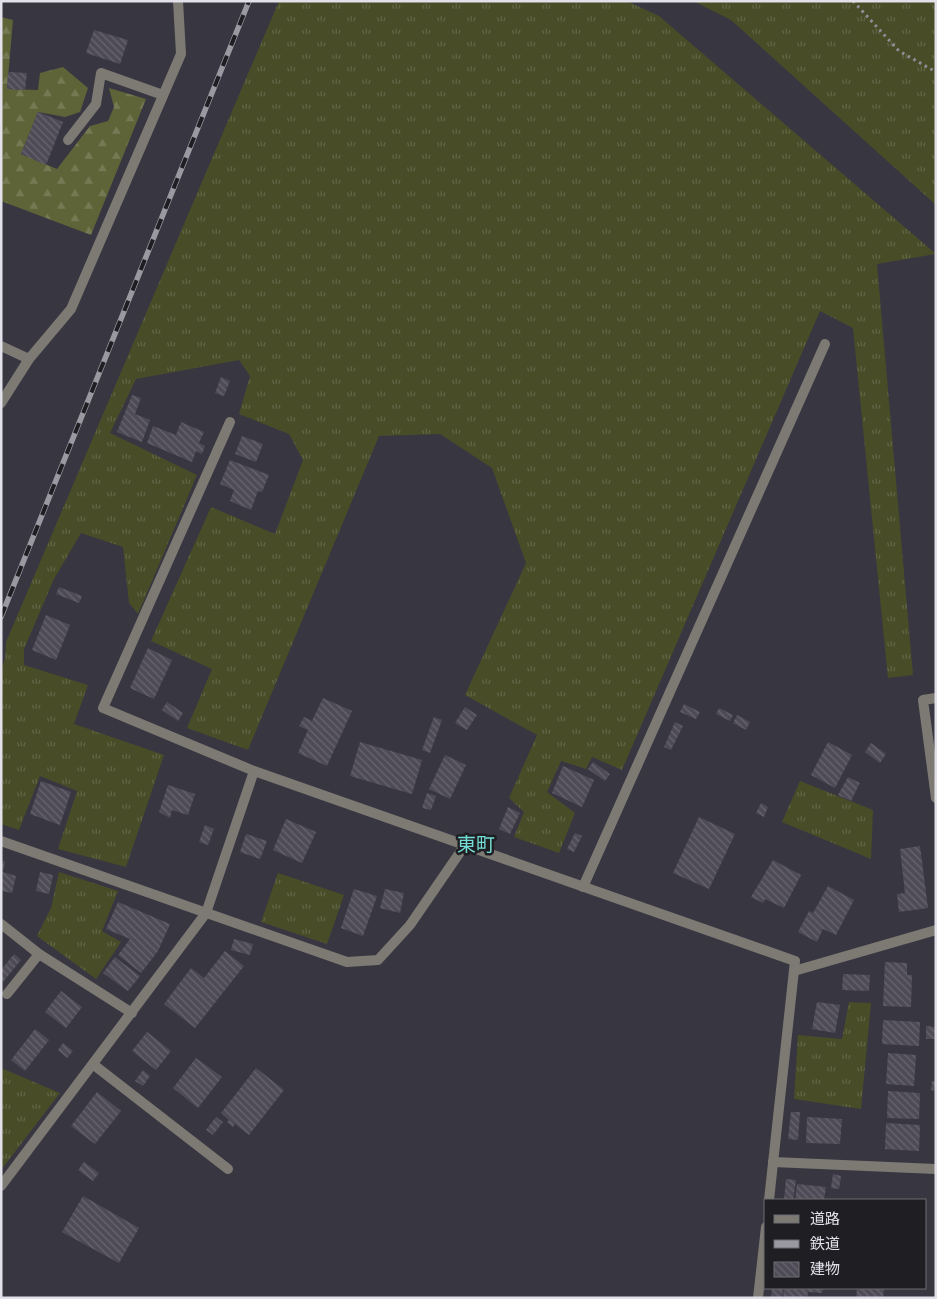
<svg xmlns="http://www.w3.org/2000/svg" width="937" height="1299" font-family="'Varela Round','Noto Sans JP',sans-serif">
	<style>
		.grass { fill: url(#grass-tufts) }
		.forest { fill: url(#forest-firs) }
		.building { fill: url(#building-back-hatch) }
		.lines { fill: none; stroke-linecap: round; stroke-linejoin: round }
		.path { stroke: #908f98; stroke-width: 3; stroke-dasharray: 2.5 4; stroke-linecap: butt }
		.lane { stroke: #7d7a74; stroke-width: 10 }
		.street { stroke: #7d7a74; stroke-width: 10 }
		.rail-casing { stroke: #9a99a2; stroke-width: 5.5 }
		.rail { stroke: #1f1e23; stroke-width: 4; stroke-dasharray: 11; stroke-linecap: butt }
		.labels { text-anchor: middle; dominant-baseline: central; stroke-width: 5; stroke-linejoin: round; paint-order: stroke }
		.quarter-label { font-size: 19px; fill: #72ddd4; stroke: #1f1e23 }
	</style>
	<defs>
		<pattern id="grass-tufts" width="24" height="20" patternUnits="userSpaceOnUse" patternTransform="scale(1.25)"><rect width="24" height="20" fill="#484c27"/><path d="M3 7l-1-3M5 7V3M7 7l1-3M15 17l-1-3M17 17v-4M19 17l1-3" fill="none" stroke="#626646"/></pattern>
		<pattern id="forest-firs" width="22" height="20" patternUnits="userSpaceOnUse" patternTransform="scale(1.25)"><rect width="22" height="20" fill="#5e6437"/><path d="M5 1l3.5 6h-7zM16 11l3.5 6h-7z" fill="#757a54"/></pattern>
		<pattern id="building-back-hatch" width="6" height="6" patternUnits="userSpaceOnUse" patternTransform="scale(1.25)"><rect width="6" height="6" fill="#4e4b57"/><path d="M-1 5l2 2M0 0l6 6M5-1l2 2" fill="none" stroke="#67656f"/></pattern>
	</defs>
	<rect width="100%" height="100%" fill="#383641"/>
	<g class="grass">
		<polygon points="279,1 627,1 659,16 936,254 877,264 913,675 888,678 853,328 820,311 622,770 592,757 586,769 561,761 547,792 575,813 559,853 514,837 524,812 509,798 537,735 465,695 526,563 492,468 440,434 379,436 248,750 187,728 212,669 151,641 211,507 275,534 303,460 289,434 239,414 250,376 239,360 136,379 110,433 197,475 138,614 129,603 123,547 81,533 54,579 24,649 24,665 88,685 74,724 164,755 126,867 58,849 77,791 40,776 19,830 1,824 1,670 5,659 6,642"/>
		<polygon points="693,1 936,1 936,205 731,20"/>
		<polygon points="800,781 873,810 871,859 782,822"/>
		<polygon points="59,872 118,891 102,931 121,942 96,979 37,936 51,908"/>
		<polygon points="278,873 344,895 327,944 261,922"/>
		<polygon points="849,1002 871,1003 861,1109 794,1099 798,1035 842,1039"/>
		<polygon points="1,1068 60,1093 1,1170"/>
	</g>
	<polygon class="forest" points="1,17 13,20 7,89 38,90 40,73 63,67 88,88 80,112 65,117 38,112 21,154 57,169 90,126 108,121 114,107 109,88 146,99 91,235 1,201"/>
	<g class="building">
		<polygon points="94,30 128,40 120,64 86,53"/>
		<polygon points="8,72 27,73 25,90 7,89"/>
		<polygon points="38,112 63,122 46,165 21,154"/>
		<polygon points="221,377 230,381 224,396 215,393"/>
		<polygon points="132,395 141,398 135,414 150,420 142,442 117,432"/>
		<polygon points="181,422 204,432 199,443 205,446 202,454 196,451 192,462 147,443 153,426 176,435"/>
		<polygon points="242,436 263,444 256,462 235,454"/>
		<polygon points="230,460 269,475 262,492 258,491 251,510 230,501 234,490 220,484"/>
		<polygon points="59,587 82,596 79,603 56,594"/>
		<polygon points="46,615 70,625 56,660 32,650"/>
		<polygon points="148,648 172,660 154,699 130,688"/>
		<polygon points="323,698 352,711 327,766 298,753 308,730 299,726 304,717 312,721"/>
		<polygon points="167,702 183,713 178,721 162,710"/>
		<polygon points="684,704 700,712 696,719 680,712"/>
		<polygon points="465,707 477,715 467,730 455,723"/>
		<polygon points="719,708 733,715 730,721 716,714"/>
		<polygon points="737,715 750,722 746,730 733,723"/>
		<polygon points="434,717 442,720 430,753 422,750"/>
		<polygon points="675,722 683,726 671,750 664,747"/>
		<polygon points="360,742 422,760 412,794 350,776"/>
		<polygon points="828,742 852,755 835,788 811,775"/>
		<polygon points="871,743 886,754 880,763 865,752"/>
		<polygon points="445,755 466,765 450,799 429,789"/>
		<polygon points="593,762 610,774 605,781 588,769"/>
		<polygon points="563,766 594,780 582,807 552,793"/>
		<polygon points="848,777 860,783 851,801 838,795"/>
		<polygon points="41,781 71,792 60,825 30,814"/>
		<polygon points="168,785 195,794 188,815 172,810 170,818 159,812"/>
		<polygon points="427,793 436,796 431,810 422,808"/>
		<polygon points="761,803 768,807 764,817 756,813"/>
		<polygon points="508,807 520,813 510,834 499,829"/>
		<polygon points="699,817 735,834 709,889 673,873"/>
		<polygon points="286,819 316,832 302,863 273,850"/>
		<polygon points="205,825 214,829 208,845 199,842"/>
		<polygon points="575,833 582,836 574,852 567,849"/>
		<polygon points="246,834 267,841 260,859 240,852"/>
		<polygon points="920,846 928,908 899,912 897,894 905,893 900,849"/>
		<polygon points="1,860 5,862 3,872 16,876 12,893 1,891"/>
		<polygon points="773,860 801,875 784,908 765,899 763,903 751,897"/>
		<polygon points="40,872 53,875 49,894 36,891"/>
		<polygon points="828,886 854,900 836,935 823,929 817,942 798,932 809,911 813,913"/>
		<polygon points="354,889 377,896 363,936 341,928"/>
		<polygon points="385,889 404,893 400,913 380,908"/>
		<polygon points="118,902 170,924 158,951 141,973 118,955 130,939 106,929"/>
		<polygon points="234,939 253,944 250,955 231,950"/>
		<polygon points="225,951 244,966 195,1028 164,1004 191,968 204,978"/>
		<polygon points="14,954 21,960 3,982 1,981 1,970"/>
		<polygon points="115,957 140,976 128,991 103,973"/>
		<polygon points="885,962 907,963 907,975 912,975 911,1007 883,1006"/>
		<polygon points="843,974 870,975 869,991 842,990"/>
		<polygon points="61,991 82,1007 66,1028 45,1012"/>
		<polygon points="817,1002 840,1005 835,1033 812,1029"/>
		<polygon points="883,1020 920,1022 919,1046 882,1044"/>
		<polygon points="926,1026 936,1027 936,1039 926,1039"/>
		<polygon points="35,1029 49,1040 25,1071 11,1060"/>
		<polygon points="147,1032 171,1051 156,1070 132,1051"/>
		<polygon points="63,1043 73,1051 67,1058 58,1050"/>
		<polygon points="888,1053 916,1055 914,1086 886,1084"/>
		<polygon points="196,1058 222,1077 198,1108 173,1088"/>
		<polygon points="256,1068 284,1090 249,1135 235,1124 233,1127 227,1122 229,1120 221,1113"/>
		<polygon points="143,1070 150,1076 143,1086 135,1081"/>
		<polygon points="932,1081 936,1081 936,1091 931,1090"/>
		<polygon points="888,1091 920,1093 919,1119 887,1118"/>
		<polygon points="97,1092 121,1111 95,1144 71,1126"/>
		<polygon points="791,1112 800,1112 798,1140 788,1139"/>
		<polygon points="216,1117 223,1122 213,1135 206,1130"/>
		<polygon points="807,1117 842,1119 840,1144 806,1143"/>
		<polygon points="886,1123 920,1125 919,1151 885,1149"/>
		<polygon points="84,1162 99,1173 93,1181 78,1170"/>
		<polygon points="833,1174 841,1176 839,1189 831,1188"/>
		<polygon points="786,1179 796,1180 793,1200 784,1200"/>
		<polygon points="797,1184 826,1187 824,1200 795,1200"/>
		<polygon points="83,1196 139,1228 119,1263 62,1232"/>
		<polygon points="772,1288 783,1288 782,1298 771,1298"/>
		<polygon points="784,1288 823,1288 822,1293 808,1292 807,1298 783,1298"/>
		<polygon points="857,1288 884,1288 883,1298 856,1298"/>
	</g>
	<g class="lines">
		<polyline class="path" points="853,1 899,51 936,72"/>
		<g class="lane">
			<polyline points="68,140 96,104 101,73 163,95"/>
			<polyline points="1,841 347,962 378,960 410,925 465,845"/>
			<polyline points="1,924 39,954 132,1013"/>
			<polyline points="7,994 39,954"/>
			<polyline points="773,1162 936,1169"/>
		</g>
		<g class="street">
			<polyline points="1,346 29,359"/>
			<polyline points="1,403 29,359 71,309 181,54 178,1"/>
			<polyline points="230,422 103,708 254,771 795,961 769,1200"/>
			<polyline points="936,698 923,700 936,798"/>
			<polyline points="583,887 825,344"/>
			<polyline points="794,971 936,930"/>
			<polyline points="94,1065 228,1169"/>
			<polyline points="1,1186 206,913 254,771"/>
			<polyline points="758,1298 766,1227"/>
		</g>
		<defs>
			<polyline id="rail" points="1,617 249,1"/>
		</defs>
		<use href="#rail" class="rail-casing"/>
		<use href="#rail" class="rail"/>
	</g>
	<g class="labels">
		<g class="quarter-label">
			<text x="476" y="845">東町</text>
		</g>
	</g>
	<rect width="937" height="1299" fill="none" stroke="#e2e1e9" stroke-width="5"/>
	<rect x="764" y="1199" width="162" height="90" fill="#1f1e23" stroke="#6d6c72"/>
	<rect x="774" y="1215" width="25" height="8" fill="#7d7a74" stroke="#6d6c72"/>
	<text x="810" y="1224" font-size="15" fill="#e2e1e9">道路</text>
	<rect x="774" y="1240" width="25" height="8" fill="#9a99a2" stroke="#6d6c72"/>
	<text x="810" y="1249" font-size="15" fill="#e2e1e9">鉄道</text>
	<rect x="774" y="1262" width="25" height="15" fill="url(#building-back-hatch)" stroke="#6d6c72"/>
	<text x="810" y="1274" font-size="15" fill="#e2e1e9">建物</text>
</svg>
